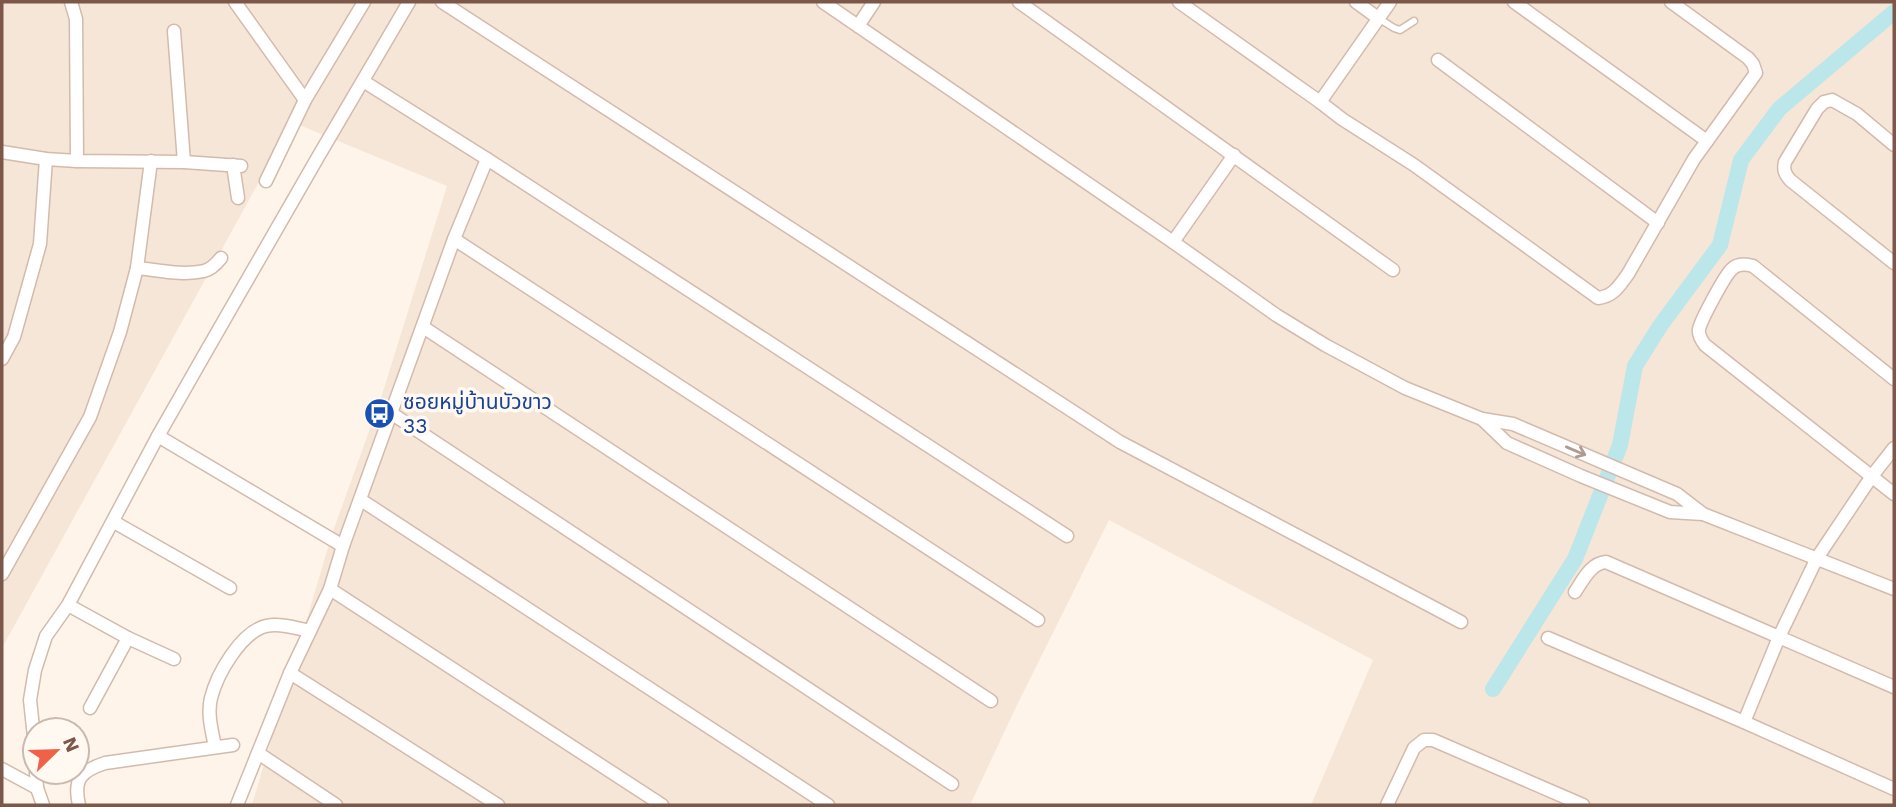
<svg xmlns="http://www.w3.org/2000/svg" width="1896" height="807" font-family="'Work Sans','Noto Sans Thai',sans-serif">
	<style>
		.residential { fill: #f6e6d7 }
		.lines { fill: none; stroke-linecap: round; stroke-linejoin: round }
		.canal { stroke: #bbe6ea; stroke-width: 16 }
		.service-casing { stroke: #d2bbad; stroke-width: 9 }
		.minor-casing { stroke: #d2bbad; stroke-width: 15 }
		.service { stroke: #fff; stroke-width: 6 }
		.minor { stroke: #fff; stroke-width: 12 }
		.oneway { stroke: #b09b92 }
		.labels { text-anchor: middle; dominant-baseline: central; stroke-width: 7; stroke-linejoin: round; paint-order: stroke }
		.transit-label { font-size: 21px; fill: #164399; stroke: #fff9f1; text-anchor: start }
	</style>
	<rect width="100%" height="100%" fill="#fef4e9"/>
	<polygon class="residential" points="2,2 1894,2 1894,805 1311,805 1373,660 1109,520 1016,707 970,805 252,805 332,534 381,398 447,186 292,122 2,648"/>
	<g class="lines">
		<polyline class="canal" points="1493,689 1575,559 1620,445 1635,366 1660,326 1720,245 1741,160 1779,109 1894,12"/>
		<defs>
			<polyline id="service" points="1378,18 1394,28 1400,30 1414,21"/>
			<g id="minor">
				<polyline points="71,2 76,19 77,161"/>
				<polyline points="235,2 305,100"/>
				<polyline points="442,2 1120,442 1461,622"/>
				<polyline points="823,2 1173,242 1276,315 1325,345 1405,388 1482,419 1513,424 1677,494 1703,514 1894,589"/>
				<polyline points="1019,2 1393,270"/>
				<path d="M1179,2l141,100 22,17 72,46 184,133c16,-2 21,-12 30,-24l66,-115 62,-86 -3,-9 -5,-6 -77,-56"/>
				<polyline points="1356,2 1378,18"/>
				<polyline points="1514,2 1707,141"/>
				<polyline points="858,26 874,2"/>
				<polyline points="174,31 184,162"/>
				<polyline points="1438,60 1658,223"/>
				<polyline points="363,81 487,159 1067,536"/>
				<polyline points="1320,102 1390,2"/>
				<path d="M1894,145l-37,-31 -25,-14 -8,2 -7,7 -32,53c-2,8 0,12 5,18l104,83"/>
				<polyline points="2,152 46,159 77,161 184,162 241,166"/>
				<polyline points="233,165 238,198"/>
				<polyline points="266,181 305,100 364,2"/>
				<polyline points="454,239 1038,620"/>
				<polyline points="1173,242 1234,155"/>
				<path d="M137,268c21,2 46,8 67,3 8,-2 13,-8 17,-13"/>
				<polyline points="423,327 991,701"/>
				<polyline points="2,359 14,337 40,244 46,159"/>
				<path d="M1894,379l-141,-113c-7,-2 -15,-3 -21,3 -7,6 -31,51 -33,60 -1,6 3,12 6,16l189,149"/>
				<polyline points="391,413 952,784"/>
				<polyline points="1482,419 1507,443 1581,476 1670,512 1703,514"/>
				<polyline points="158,436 343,546"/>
				<polyline points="361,500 828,805"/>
				<polyline points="114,522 230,588"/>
				<polyline points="2,574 90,417 120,332 137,268 151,161"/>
				<polyline points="330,589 662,805"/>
				<path d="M1575,592c8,-12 16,-29 31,-30l288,125"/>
				<polyline points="68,605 128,638 174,659"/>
				<polyline points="1548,638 1744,722 1894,789"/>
				<polyline points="290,673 498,805"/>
				<polyline points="90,708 128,638"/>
				<polyline points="1744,722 1779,637 1817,558 1872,476 1894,448"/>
				<polyline points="35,746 30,700 35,670 46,636 68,605 158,436 203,357 318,157 409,2"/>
				<path d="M215,747c-3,-16 -8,-33 -4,-49 6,-24 30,-66 55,-72 14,-3 30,2 44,5"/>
				<polyline points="258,753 336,805"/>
				<polyline points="2,769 37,788 36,772"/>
				<polyline points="37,788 43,805"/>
				<path d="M79,805c-6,-26 2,-34 26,-42l128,-18"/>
				<polyline points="237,805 290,673 330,589 343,546 454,239 487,159"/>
				<polyline points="1387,805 1414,748 1424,740 1433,740 1583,805"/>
			</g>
		</defs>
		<use href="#service" class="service-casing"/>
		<use href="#minor" class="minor-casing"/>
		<use href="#service" class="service"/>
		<use href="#minor" class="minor"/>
	</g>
	<defs><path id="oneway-shaft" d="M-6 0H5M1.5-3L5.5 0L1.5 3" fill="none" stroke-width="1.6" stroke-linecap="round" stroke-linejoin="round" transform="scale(1.75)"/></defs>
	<use class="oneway" href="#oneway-shaft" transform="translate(1576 451) rotate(23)"/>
	<defs>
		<symbol id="bus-disc" viewBox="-11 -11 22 22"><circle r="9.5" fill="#1a4fb4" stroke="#fff9f1"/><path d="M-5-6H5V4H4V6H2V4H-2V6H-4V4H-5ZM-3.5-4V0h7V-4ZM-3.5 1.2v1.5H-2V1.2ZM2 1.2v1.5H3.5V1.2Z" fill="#fff"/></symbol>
	</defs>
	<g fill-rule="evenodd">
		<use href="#bus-disc" x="362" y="396" width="35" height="35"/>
	</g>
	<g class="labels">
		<g class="transit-label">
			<text x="403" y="401">ซอยหมู่บ้านบัวขาว<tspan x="403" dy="24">33</tspan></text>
		</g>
	</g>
	<rect width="1896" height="807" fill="none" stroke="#7b584a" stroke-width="7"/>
	<g transform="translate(56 751) rotate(67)"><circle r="33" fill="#fff9f1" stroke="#cab9ae" stroke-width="2"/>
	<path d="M0-5L12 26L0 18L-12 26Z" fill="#ef6247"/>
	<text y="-10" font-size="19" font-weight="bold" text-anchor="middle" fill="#7b584a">N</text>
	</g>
</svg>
